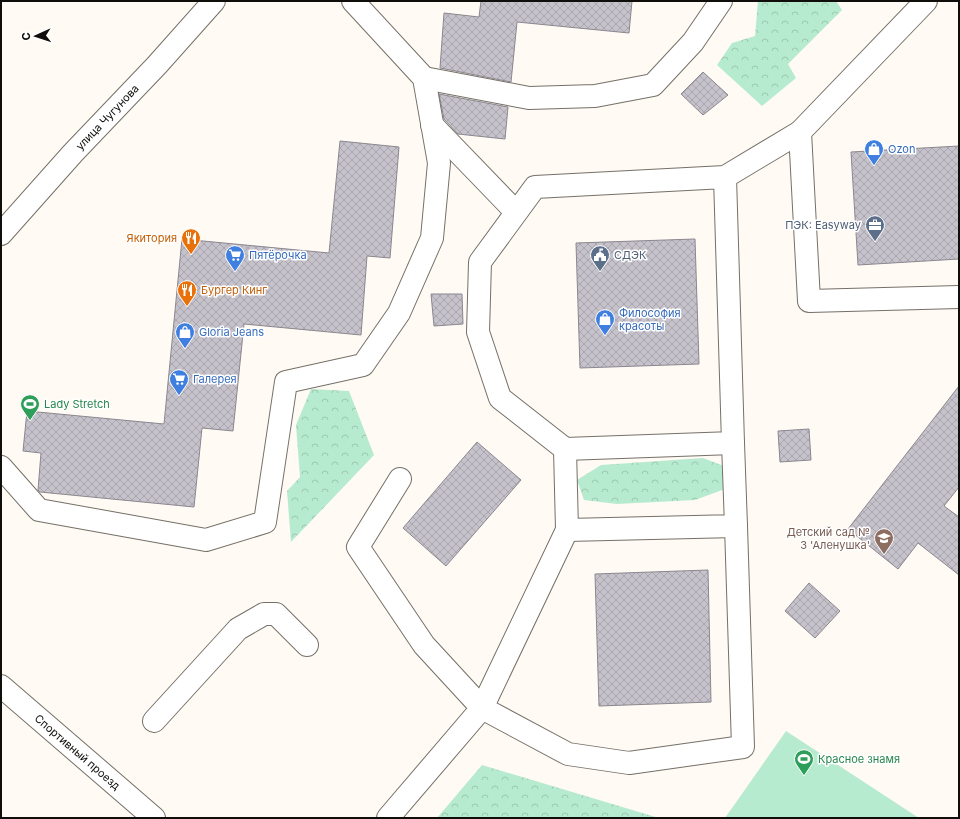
<svg xmlns="http://www.w3.org/2000/svg" width="960" height="819" font-family="Inter,sans-serif">
	<style>
		.green { fill: #b7ebcf }
		.park { fill: url(#park-crowns) }
		.building { fill: url(#building-cross-hatch); stroke: #8a878f }
		.lines { fill: none; stroke-linecap: round; stroke-linejoin: round }
		.minor-casing { stroke: #757068; stroke-width: 24 }
		.major-casing { stroke: #757068; stroke-width: 24 }
		.minor { stroke: #fff; stroke-width: 22 }
		.major { stroke: #fff; stroke-width: 22 }
		.labels { text-anchor: middle; dominant-baseline: central; stroke-width: 3; stroke-linejoin: round; paint-order: stroke }
		.street-label { font-size: 11px; fill: #100e0b; stroke: #fff }
		.shop-label { font-size: 11px; fill: #366cbe; stroke: #fff; text-anchor: start }
		.service-label { font-size: 11px; fill: #4e5e75; stroke: #fff; text-anchor: end }
		.food-label { font-size: 11px; fill: #c56008; stroke: #fff; text-anchor: end }
		.leisure-label { font-size: 11px; fill: #27864d; stroke: #fff; text-anchor: start }
		.education-label { font-size: 11px; fill: #785e54; stroke: #fff; text-anchor: end }
	</style>
	<defs>
		<pattern id="park-crowns" width="20" height="18" patternUnits="userSpaceOnUse"><rect width="20" height="18" fill="#b7ebcf"/><path d="M2 6a3 3 0 1 1 6 0M12 15a3 3 0 1 1 6 0" fill="none" stroke="#9cc8b0"/></pattern>
		<pattern id="building-cross-hatch" width="8" height="8" patternUnits="userSpaceOnUse"><rect width="8" height="8" fill="#c6c2cc"/><path d="M0 0l8 8M0 8l8-8" fill="none" stroke="#a9a6ae"/></pattern>
	</defs>
	<rect width="100%" height="100%" fill="#fffaf3"/>
	<polygon class="green" points="786,731 919,818 725,818"/>
	<g class="park">
		<polygon points="758,1 836,1 842,10 788,64 796,78 762,106 717,65 732,43 755,36"/>
		<polygon points="311,389 349,391 374,455 291,542 287,491 300,477 296,425"/>
		<polygon points="703,458 724,466 725,489 695,500 617,504 584,500 577,480 601,465"/>
		<polygon points="482,765 659,818 437,818"/>
	</g>
	<g class="building">
		<polygon points="481,1 632,1 629,33 517,22 511,82 440,68 444,13 479,17"/>
		<polygon points="703,72 728,95 703,115 681,94"/>
		<polygon points="439,94 508,107 505,139 458,134 444,119"/>
		<polygon points="340,141 399,147 390,258 367,256 361,335 244,324 233,431 202,428 194,507 40,492 38,490 41,453 23,451 27,411 164,424 182,239 329,253"/>
		<polygon points="959,146 959,259 858,265 851,152"/>
		<polygon points="695,239 699,364 580,368 576,243"/>
		<polygon points="431,294 462,294 463,324 434,326"/>
		<polygon points="959,386 959,487 944,506 959,517 959,575 918,543 898,569 848,529"/>
		<polygon points="809,429 811,460 780,462 778,431"/>
		<polygon points="477,442 521,480 446,566 403,528"/>
		<polygon points="708,570 711,702 599,706 595,574"/>
		<polygon points="809,583 840,611 815,638 785,611"/>
	</g>
	<g class="lines">
		<defs>
			<g id="minor">
				<polyline points="926,1 800,132 809,301 959,297"/>
				<polyline points="424,78 529,98 595,96 653,85 693,42 721,1"/>
				<polyline points="432,125 516,212"/>
				<polyline points="725,177 733,443 565,449 500,398 478,332 480,262 535,187 725,177 800,132"/>
				<polyline points="565,449 567,530 736,526 733,443"/>
				<polyline points="1,467 39,510 206,540 265,522 286,382 363,365 399,313 432,238 439,163 424,78 353,1"/>
				<polyline points="567,530 482,708 568,754 629,763 743,747 736,526"/>
				<polyline points="154,721 238,629 264,614 276,614 307,645"/>
				<polyline points="388,818 482,708 424,645 358,547 400,479"/>
			</g>
			<g id="major">
				<path id="s1" d="M1,234l72,-81 84,-88 57,-64"/>
				<path id="s2" d="M1,686l153,132"/>
			</g>
		</defs>
		<use href="#minor" class="minor-casing"/>
		<use href="#major" class="major-casing"/>
		<use href="#minor" class="minor"/>
		<use href="#major" class="major"/>
	</g>
	<defs>
		<symbol id="shop-pin" viewBox="-11 -11 22 30"><path d="M0 17L-7.5 6A9.5 9.5 0 1 1 7.5 6Z" fill="#3f7fe0" stroke="#fff"/><path d="M-5-2.5h2.3a2.7 3.5 0 0 1 5.4 0H5L5.5 6h-11ZM-1.5-2.5h3a1.5 2.3 0 0 0-3 0Z" fill="#fff"/></symbol>
		<symbol id="office-pin" viewBox="-11 -11 22 30"><path d="M0 17L-7.5 6A9.5 9.5 0 1 1 7.5 6Z" fill="#5c6f8a" stroke="#fff"/><path d="M-6-3h4V-5.5h4V-3h4V5H-6ZM-1-4.5V-3h2v-1.5ZM-6 0V1H6V0Z" fill="#fff"/></symbol>
		<symbol id="restaurant-pin" viewBox="-11 -11 22 30"><path d="M0 17L-7.5 6A9.5 9.5 0 1 1 7.5 6Z" fill="#e8710a" stroke="#fff"/><path d="M-5-6h1v4h1v-4h1v4h1v-4h1v5L-1.5 .5V6h-2V.5L-5-1ZM5-6V6H3V1.5H1.5Q1.5-4 5-6Z" fill="#fff"/></symbol>
		<symbol id="supermarket-pin" viewBox="-11 -11 22 30"><path d="M0 17L-7.5 6A9.5 9.5 0 1 1 7.5 6Z" fill="#3f7fe0" stroke="#fff"/><path d="M-6-5.5h2.5l.6 2H6L4.5 2H-2.5L-4.4-4H-6ZM-1.5 3.2a1.3 1.3 0 1 0 .1 0ZM3 3.2a1.3 1.3 0 1 0 .1 0Z" fill="#fff"/></symbol>
		<symbol id="civic-pin" viewBox="-11 -11 22 30"><path d="M0 17L-7.5 6A9.5 9.5 0 1 1 7.5 6Z" fill="#5c6f8a" stroke="#fff"/><path d="M-.6-6.5H3V-4.5H.6V-3L4-1V1h2V6H-6V1h2V-1L-.6-3ZM-1.2 2.5V6h2.4V2.5Z" fill="#fff"/></symbol>
		<symbol id="stadium-pin" viewBox="-11 -11 22 30"><path d="M0 17L-7.5 6A9.5 9.5 0 1 1 7.5 6Z" fill="#2e9e5b" stroke="#fff"/><path d="M0-5a6.5 5 0 1 0 0 10a6.5 5 0 1 0 0-10ZM-3.5-1.8h7v3.6h-7Z" fill="#fff"/></symbol>
		<symbol id="school-pin" viewBox="-11 -11 22 30"><path d="M0 17L-7.5 6A9.5 9.5 0 1 1 7.5 6Z" fill="#8d6e63" stroke="#fff"/><path d="M0-5L7-2L0 1L-7-2ZM-4 1L0 2.5L4 1V4Q0 6-4 4Z" fill="#fff"/></symbol>
	</defs>
	<g fill-rule="evenodd">
		<use href="#shop-pin" x="863" y="138" width="22" height="30"/>
		<use href="#office-pin" x="864" y="214" width="22" height="30"/>
		<use href="#restaurant-pin" x="180" y="227" width="22" height="30"/>
		<use href="#supermarket-pin" x="224" y="244" width="22" height="30"/>
		<use href="#civic-pin" x="589" y="244" width="22" height="30"/>
		<use href="#restaurant-pin" x="176" y="279" width="22" height="30"/>
		<use href="#shop-pin" x="594" y="308" width="22" height="30"/>
		<use href="#shop-pin" x="174" y="321" width="22" height="30"/>
		<use href="#supermarket-pin" x="168" y="368" width="22" height="30"/>
		<use href="#stadium-pin" x="19" y="393" width="22" height="30"/>
		<use href="#school-pin" x="873" y="527" width="22" height="30"/>
		<use href="#stadium-pin" x="793" y="748" width="22" height="30"/>
	</g>
	<g class="labels">
		<g class="street-label">
			<text stroke="none"><textPath href="#s1" startOffset="158">улица Чугунова</textPath></text>
			<text stroke="none"><textPath href="#s2" startOffset="101">Спортивный проезд</textPath></text>
		</g>
		<g class="shop-label">
			<text x="888" y="149">Ozon</text>
			<text x="249" y="255">Пятёрочка</text>
			<text x="619" y="313">Философия<tspan x="619" dy="13">красоты</tspan></text>
			<text x="199" y="332">Gloria Jeans</text>
			<text x="193" y="379">Галерея</text>
		</g>
		<g class="service-label">
			<text x="861" y="225">ПЭК: Easyway</text>
			<text x="614" y="255" text-anchor="start">СДЭК</text>
		</g>
		<g class="food-label">
			<text x="177" y="238">Якитория</text>
			<text x="201" y="290" text-anchor="start">Бургер Кинг</text>
		</g>
		<g class="leisure-label">
			<text x="44" y="404">Lady Stretch</text>
			<text x="818" y="759">Красное знамя</text>
		</g>
		<g class="education-label">
			<text x="870" y="532">Детский сад №<tspan x="870" dy="13">3 'Аленушка'</tspan></text>
		</g>
	</g>
	<rect width="960" height="819" fill="none" stroke="#100e0b" stroke-width="4"/>
	<g transform="translate(36 36) rotate(267)" stroke="#ffffff" stroke-width="3" paint-order="stroke">
	<path d="M0-3L7 15L0 10L-7 15Z" fill="#100e0b"/>
	<text y="-6" font-size="11" font-weight="bold" text-anchor="middle" fill="#100e0b">С</text>
	</g>
</svg>
